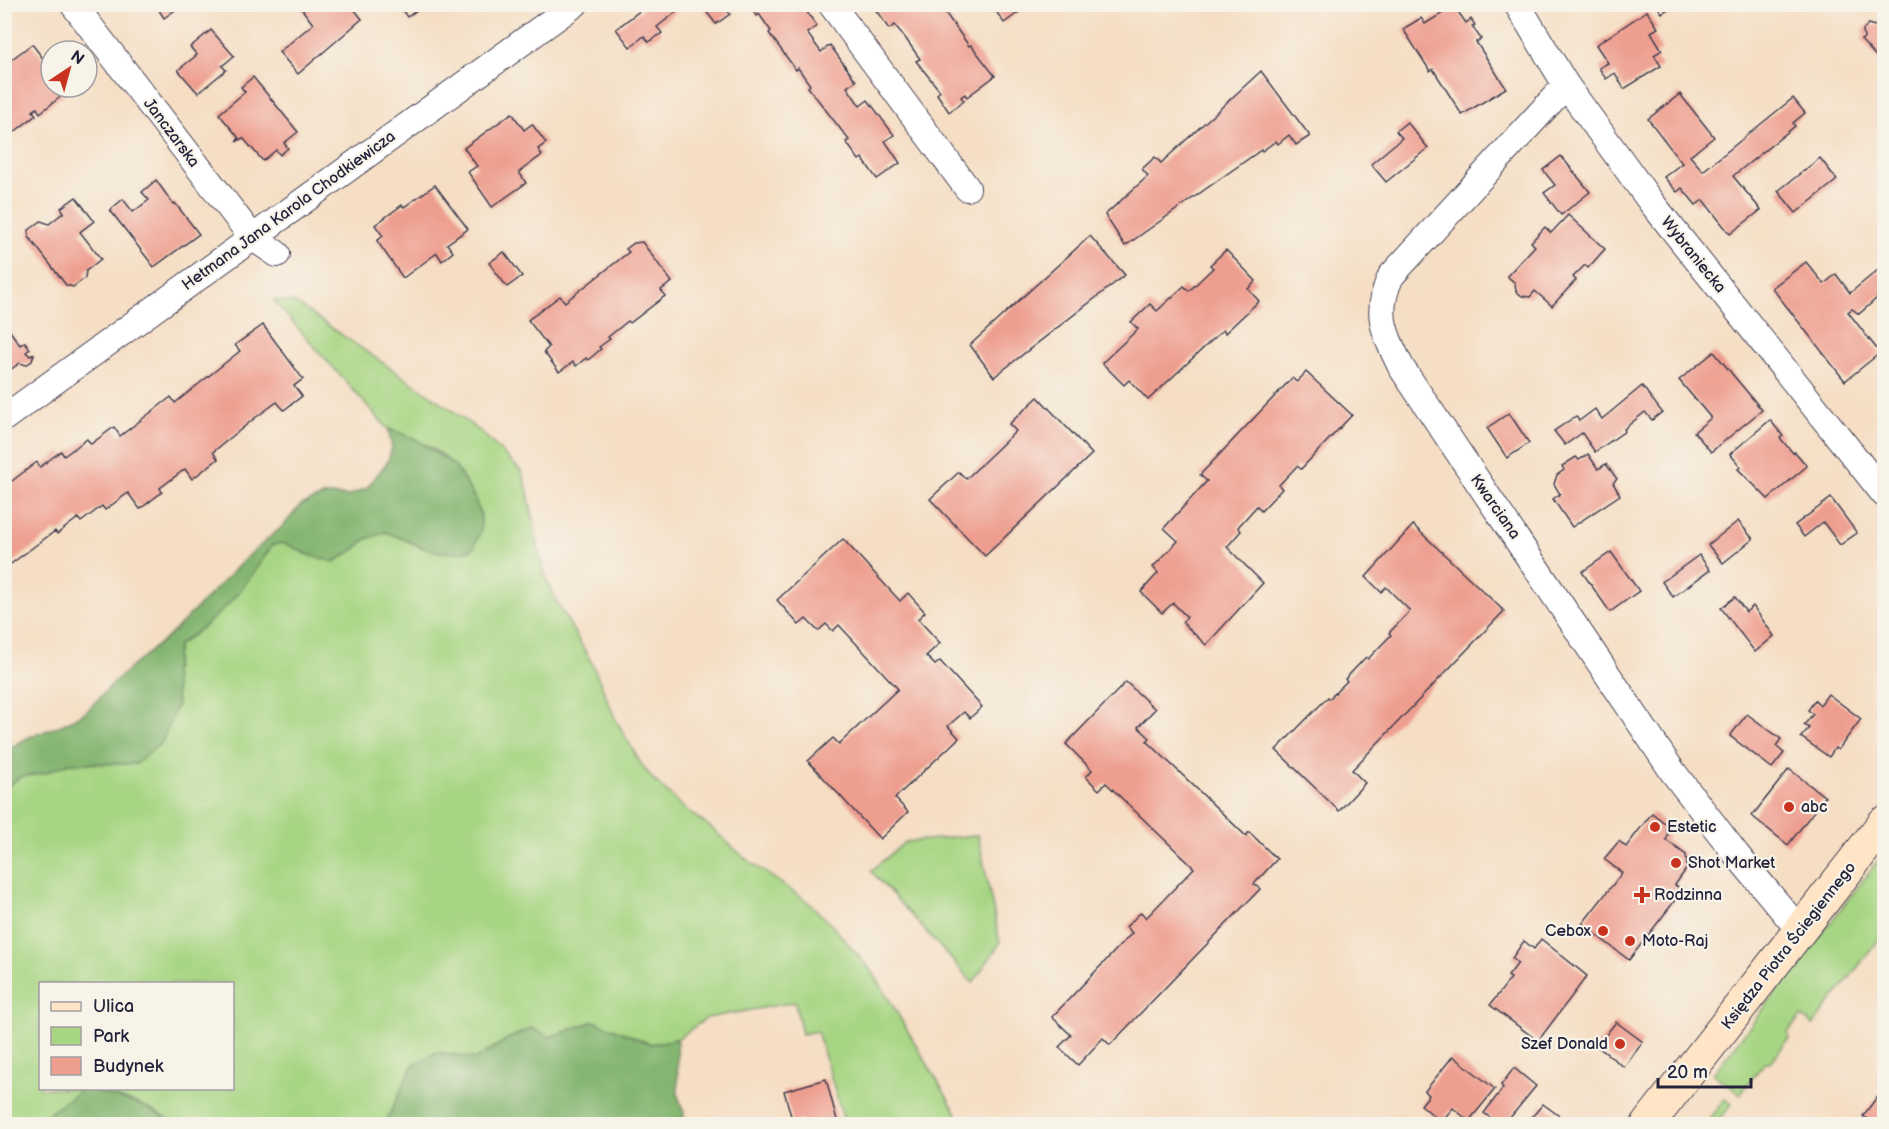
<svg xmlns="http://www.w3.org/2000/svg" width="1889" height="1129" font-family="'Balsamiq Sans',sans-serif">
	<style>
		.green { fill: #a7d583; stroke: #647c5f; stroke-width: 1.5 }
		.forest { fill: #85b671; stroke: #546c56; stroke-width: 1.5 }
		.building { fill: #ee9e8f }
		.lines { fill: none; stroke-linecap: round; stroke-linejoin: round }
		.street-casing { stroke: #423e50; stroke-width: 28 }
		.secondary-casing { stroke: #423e50; stroke-width: 35 }
		.street { stroke: #fff; stroke-width: 26 }
		.secondary { stroke: #ffe4c6; stroke-width: 33 }
		.poi-dot { fill: #c8321e; stroke: #f7f3e8; stroke-width: 2 }
		.labels { text-anchor: middle; dominant-baseline: central; stroke-width: 4.5; stroke-linejoin: round; paint-order: stroke }
		.street-label { font-size: 16px; fill: #22223b; stroke: #f7f3e8 }
		.poi-label { font-size: 16px; fill: #22223b; stroke: #f7f3e8; text-anchor: start }
	</style>
	<rect width="100%" height="100%" fill="#f7f3e8"/>
	<filter id="ink" filterUnits="userSpaceOnUse"><feTurbulence type="fractalNoise" baseFrequency=".0167" numOctaves="2"/><feDisplacementMap in="SourceGraphic" scale="12" xChannelSelector="R" yChannelSelector="G"/><feConvolveMatrix kernelMatrix="1 2 1 2 8 2 1 2 1" color-interpolation-filters="sRGB"/></filter>
	<filter id="wash" filterUnits="userSpaceOnUse"><feTurbulence type="fractalNoise" baseFrequency=".008" numOctaves="4" result="noise"/><feDisplacementMap in="SourceGraphic" scale="24" xChannelSelector="R" yChannelSelector="G"/><feGaussianBlur stdDeviation="1.35" result="paint"/><feColorMatrix in="noise" values="0 0 0 0 0 0 0 0 0 0 0 0 0 0 0 0 0 1.4 0 .05"/><feComposite in="paint" operator="in"/></filter>
	<g filter="url(#wash)">
		<rect width="100%" height="100%" fill="#f5dec4"/>
		<g class="green">
			<path d="M273,300l22,3 147,100 39,29 40,39 6,16 12,65 7,26 9,21 37,64 23,55 26,46 13,16 34,32 20,13 38,34 62,43 23,22 43,50 89,150h-118l-28,-93 -15,3 -7,-32 -88,16 -30,21 -26,5 -57,-23 -45,16 -18,-9 -25,12 -30,19 -39,-7 -24,13 -28,59h-208l-36,-19 -52,-16 143,-1v-104h-192v104l42,1 -47,35h-30l-1,-336 16,-11 25,-4 24,-10 67,1 41,-59 -3,-34 4,-26c43,-27 67,-57 94,-100l7,-3 10,2 17,10 9,2 39,-6 12,-11 20,-8 37,17 51,-51c-6,-10 -12,-23 -20,-31 -18,-19 -42,-29 -66,-37z"/>
			<polygon points="978,835 1000,943 973,983 871,871 905,842"/>
			<polygon points="1884,853 1884,933 1813,1025 1801,1016 1788,1032 1789,1038 1771,1062 1765,1062 1740,1094 1713,1074"/>
			<polygon points="1725,1099 1732,1104 1715,1124 1705,1124"/>
		</g>
		<g class="forest">
			<path d="M388,429l26,9 41,28 19,31 7,18v15l-8,19c-33,11 -56,-5 -87,-17l-20,7 -12,11 -20,12c-10,-3 -21,-5 -29,-9 -12,-5 -20,-13 -33,-8 -28,44 -50,72 -94,100l-4,26 3,34 -15,37 -26,22 -67,-1 -24,10 -25,4 -15,11v-37l22,-13 37,-14 22,-12 30,-32 56,-47 75,-76 37,-32 17,-20 25,-10 22,1 19,-8 21,-27 4,-13z"/>
			<polygon points="594,1021 651,1044 677,1039 678,1096 684,1113 682,1124 385,1124 413,1065 437,1052 476,1059 506,1040 531,1028 550,1037"/>
			<polygon points="82,1089 89,1089 141,1105 177,1124 35,1124"/>
		</g>
		<g id="blocks">
			<g class="building">
				<polygon points="155,4 174,4 178,8 164,18"/>
				<polygon points="305,4 350,4 362,19 298,74 279,52 313,24 301,8"/>
				<polygon points="398,4 426,4 407,17"/>
				<polygon points="649,4 670,4 676,12 657,27 662,33 649,42 644,36 630,47 616,29"/>
				<polygon points="748,4 801,4 817,26 807,33 821,52 830,45 856,81 847,87 860,106 868,100 894,135 885,141 900,163 877,179 862,158 859,160 846,142 849,140 808,87 810,85 798,68 796,70 769,33 771,31 759,14 757,16"/>
				<polygon points="882,4 942,4 946,10 944,11 969,46 971,45 995,76 967,97 965,94 961,97 964,101 949,112 937,94 940,91 916,61 920,59 906,39 895,25 889,29 875,9"/>
				<polygon points="991,4 1030,4 1004,23"/>
				<polygon points="1656,4 1676,4 1662,13"/>
				<polygon points="701,5 723,5 730,14 716,24"/>
				<polygon points="1454,6 1466,23 1471,19 1475,25 1472,26 1481,39 1476,42 1506,88 1462,115 1433,69 1430,71 1403,29 1421,18 1425,24"/>
				<polygon points="1647,11 1658,28 1651,32 1662,50 1654,55 1661,66 1624,89 1615,73 1606,79 1599,68 1608,63 1596,45"/>
				<polygon points="1868,24 1875,26 1878,24 1884,30 1884,65 1861,40 1864,38 1863,30"/>
				<polygon points="211,30 234,56 222,66 226,70 198,93 178,70 197,55 190,47"/>
				<polygon points="32,44 51,69 51,87 73,87 40,113 37,108 33,111 36,115 4,140 4,65"/>
				<polygon points="1261,71 1310,136 1296,145 1289,135 1278,144 1276,141 1262,151 1261,150 1125,246 1105,215 1148,176 1142,169 1155,157 1161,163"/>
				<polygon points="253,77 298,132 284,143 288,148 280,155 276,150 263,161 243,138 236,142 239,138 219,114 245,92 241,87"/>
				<polygon points="1680,94 1714,137 1690,156 1703,171 1793,98 1805,113 1793,123 1795,126 1733,176 1761,210 1730,234 1703,200 1696,205 1682,188 1677,192 1664,177 1682,163 1648,119"/>
				<polygon points="512,113 524,130 532,124 546,143 538,149 542,155 519,172 526,183 492,207 468,172 477,166 464,148"/>
				<polygon points="1407,122 1428,148 1386,182 1371,164 1402,138 1396,131"/>
				<polygon points="1561,156 1590,192 1561,215 1544,193 1555,185 1543,170"/>
				<polygon points="1820,158 1837,180 1796,213 1778,191"/>
				<polygon points="156,180 173,204 175,203 199,234 154,267 110,210 123,199 133,212 149,200 142,192"/>
				<polygon points="435,185 468,229 447,244 453,252 442,261 437,253 403,278 377,241 383,236 375,225 402,205 404,207"/>
				<polygon points="76,197 94,221 80,232 101,259 86,271 85,278 73,287 66,285 29,237 29,230 41,221 49,224 64,212 61,208"/>
				<polygon points="1568,215 1605,249 1588,268 1585,265 1573,277 1576,280 1552,306 1535,291 1530,297 1522,296 1516,291 1515,283 1507,276 1535,246 1531,242 1545,227 1551,233"/>
				<polygon points="1090,236 1125,275 994,377 970,345"/>
				<polygon points="642,242 672,282 661,290 665,296 630,323 628,321 608,337 610,339 599,347 601,349 588,360 586,358 576,366 573,362 559,372 544,352 549,347 528,320 560,296 565,302 629,252 626,249 634,243"/>
				<polygon points="1226,250 1256,281 1248,289 1259,301 1225,333 1223,330 1148,400 1129,380 1124,385 1102,363 1138,329 1131,322 1150,304 1157,311 1184,286 1189,291 1213,268 1210,265"/>
				<polygon points="504,252 522,276 507,287 489,263"/>
				<polygon points="1806,262 1824,284 1836,274 1850,293 1878,270 1884,278 1884,292 1859,314 1852,309 1848,312 1880,353 1845,381 1772,288"/>
				<polygon points="4,323 20,345 25,342 30,349 26,352 30,356 34,354 32,361 26,365 20,363 4,374"/>
				<polygon points="263,325 303,379 294,386 302,396 284,410 277,402 255,418 213,452 218,459 192,479 185,469 160,488 162,492 140,509 128,493 105,510 102,506 81,522 78,518 57,534 55,531 4,569 4,487 37,462 40,467 61,451 64,456 87,439 91,444 114,427 120,436 171,397 175,403 240,351 235,345"/>
				<polygon points="1714,352 1762,410 1711,452 1694,432 1711,418 1679,380"/>
				<polygon points="1306,372 1352,415 1301,469 1297,466 1279,485 1282,489 1261,511 1257,506 1238,527 1241,531 1227,547 1263,583 1206,645 1182,622 1187,617 1173,603 1162,613 1141,592 1158,573 1153,567 1178,541 1164,528 1207,481 1200,475 1292,378 1297,382"/>
				<polygon points="1642,386 1662,412 1652,420 1645,412 1624,429 1625,431 1595,452 1582,433 1565,445 1554,431 1576,416 1579,421 1595,409 1602,419"/>
				<polygon points="1038,397 1092,454 985,556 930,499 959,472 966,479 1016,431 1009,424"/>
				<polygon points="1509,413 1529,443 1507,458 1487,428"/>
				<polygon points="1770,420 1783,436 1780,438 1793,453 1795,452 1807,466 1768,499 1738,469 1741,467 1730,454"/>
				<polygon points="1588,454 1598,469 1606,464 1617,479 1613,483 1620,495 1572,527 1553,499 1560,494 1554,484 1557,475 1564,470 1562,466 1576,457 1579,460"/>
				<polygon points="1831,498 1857,533 1840,545 1823,522 1804,537 1795,525"/>
				<polygon points="1738,521 1753,539 1723,563 1708,545"/>
				<polygon points="1413,525 1504,611 1352,770 1365,783 1339,811 1276,750 1328,697 1329,699 1347,681 1345,679 1366,657 1368,659 1391,635 1389,633 1410,611 1386,587 1381,592 1366,577"/>
				<polygon points="843,539 900,601 908,593 925,612 918,619 940,643 926,656 935,665 940,661 982,707 970,718 964,712 948,726 959,738 895,798 908,812 880,839 808,761 833,738 839,744 898,689 839,625 833,631 826,624 818,631 806,619 799,625 777,600"/>
				<polygon points="1611,552 1639,591 1610,612 1582,572"/>
				<polygon points="1699,555 1710,570 1673,597 1662,582"/>
				<polygon points="1735,597 1746,612 1753,606 1774,636 1755,652 1721,608"/>
				<polygon points="1126,682 1155,709 1138,727 1150,738 1147,741 1246,836 1249,832 1277,859 1254,884 1260,889 1110,1045 1103,1038 1078,1065 1059,1047 1071,1035 1052,1017 1132,933 1126,927 1141,912 1146,918 1194,868 1106,783 1099,790 1086,777 1092,770 1066,744"/>
				<polygon points="1828,694 1861,719 1838,750 1835,748 1829,757 1801,737 1809,728 1804,725 1813,714 1808,710 1815,700 1820,705"/>
				<polygon points="1747,714 1781,739 1776,746 1784,753 1772,768 1730,736"/>
				<polygon points="1789,769 1825,797 1788,845 1752,816"/>
				<polygon points="1652,813 1666,824 1668,836 1666,840 1686,855 1687,868 1675,885 1683,890 1629,960 1582,924 1622,873 1604,859 1619,841 1626,847"/>
				<polygon points="1541,939 1587,976 1538,1041 1490,1005 1511,978 1508,976 1518,963 1512,958 1524,941 1534,949"/>
				<polygon points="1616,1022 1643,1042 1624,1067 1597,1046"/>
				<polygon points="1453,1056 1495,1089 1469,1121 1453,1108 1441,1122 1421,1105 1429,1095 1425,1091"/>
				<polygon points="1514,1068 1536,1086 1505,1124 1499,1124 1484,1113 1503,1088 1501,1085"/>
				<polygon points="826,1079 838,1124 803,1124 802,1120 793,1123 784,1091"/>
				<polygon points="1877,1097 1881,1101 1884,1097 1884,1124 1864,1124 1868,1120 1863,1116"/>
				<polygon points="1543,1104 1570,1124 1526,1124"/>
			</g>
		</g>
	</g>
	<g filter="url(#ink)">
		<use href="#blocks" fill-opacity="0" stroke="#423e50" stroke-width="1.5"/>
		<g class="lines">
			<defs>
				<g id="street">
					<polyline points="73,4 252,237 277,254"/>
					<polyline points="831,4 967,188"/>
					<polyline points="1517,4 1566,85 1651,202 1884,494"/>
					<path d="M1566,85l-175,191c-17,37 -7,56 10,91l272,405 63,82 65,78"/>
					<polyline points="4,418 575,4"/>
				</g>
				<polyline id="secondary" points="1648,1124 1884,823"/>
			</defs>
			<use href="#street" class="street-casing"/>
			<use href="#secondary" class="secondary-casing"/>
			<use href="#street" class="street"/>
			<use href="#secondary" class="secondary"/>
		</g>
	</g>
	<g class="poi-dot">
		<circle cx="1789" cy="807" r="6"/>
		<circle cx="1655" cy="827" r="6"/>
		<circle cx="1676" cy="863" r="6"/>
		<path d="M1639 886h6v6h6v6h-6v6h-6v-6h-6v-6h6z"/>
		<circle cx="1603" cy="931" r="6"/>
		<circle cx="1630" cy="941" r="6"/>
		<circle cx="1620" cy="1044" r="6"/>
	</g>
	<g class="labels">
		<g class="street-label">
			<text transform="translate(171 133) rotate(53)">Janczarska</text>
			<text transform="translate(289 211) rotate(-36)">Hetmana Jana Karola Chodkiewicza</text>
			<text transform="translate(1693 255) rotate(51)">Wybraniecka</text>
			<text transform="translate(1495 507) rotate(55)">Kwarciana</text>
			<text transform="translate(1789 946) rotate(-52)">Księdza Piotra Ściegiennego</text>
		</g>
		<g class="poi-label">
			<text x="1801" y="807">abc</text>
			<text x="1667" y="827">Estetic</text>
			<text x="1688" y="863">Shot Market</text>
			<text x="1654" y="895">Rodzinna</text>
			<text x="1591" y="931" text-anchor="end">Cebox</text>
			<text x="1642" y="941">Moto-Raj</text>
			<text x="1608" y="1044" text-anchor="end">Szef Donald</text>
		</g>
	</g>
	<rect width="1889" height="1129" fill="none" stroke="#f7f3e8" stroke-width="24"/>
	<rect x="39" y="982" width="195" height="108" fill="#f7f3e8" stroke="#a29fa3" stroke-width="1.5"/>
	<rect x="51" y="1002" width="30" height="9" fill="#ffe4c6" stroke="#a29fa3" stroke-width="1.5"/>
	<text x="93" y="1012" font-size="18" fill="#22223b">Ulica</text>
	<rect x="51" y="1027" width="30" height="18" fill="#a7d583" stroke="#a29fa3" stroke-width="1.5"/>
	<text x="93" y="1042" font-size="18" fill="#22223b">Park</text>
	<rect x="51" y="1057" width="30" height="18" fill="#ee9e8f" stroke="#a29fa3" stroke-width="1.5"/>
	<text x="93" y="1072" font-size="18" fill="#22223b">Budynek</text>
	<g transform="translate(69 69) rotate(36)"><circle r="28" fill="#f7f3e8" stroke="#a29fa3" stroke-width="1.5"/>
	<path d="M0-4.5L10 22L0 15L-10 22Z" fill="#c8321e"/>
	<text y="-9" font-size="16" font-weight="bold" text-anchor="middle" fill="#22223b">N</text>
	</g>
	<path d="M1658 1078v9h93v-9" fill="none" stroke="#22223b" stroke-width="3"/>
	<text x="1667" y="1078" font-size="18" fill="#22223b" stroke="#f7f3e8" stroke-width="4.5" paint-order="stroke">20 m</text>
</svg>
